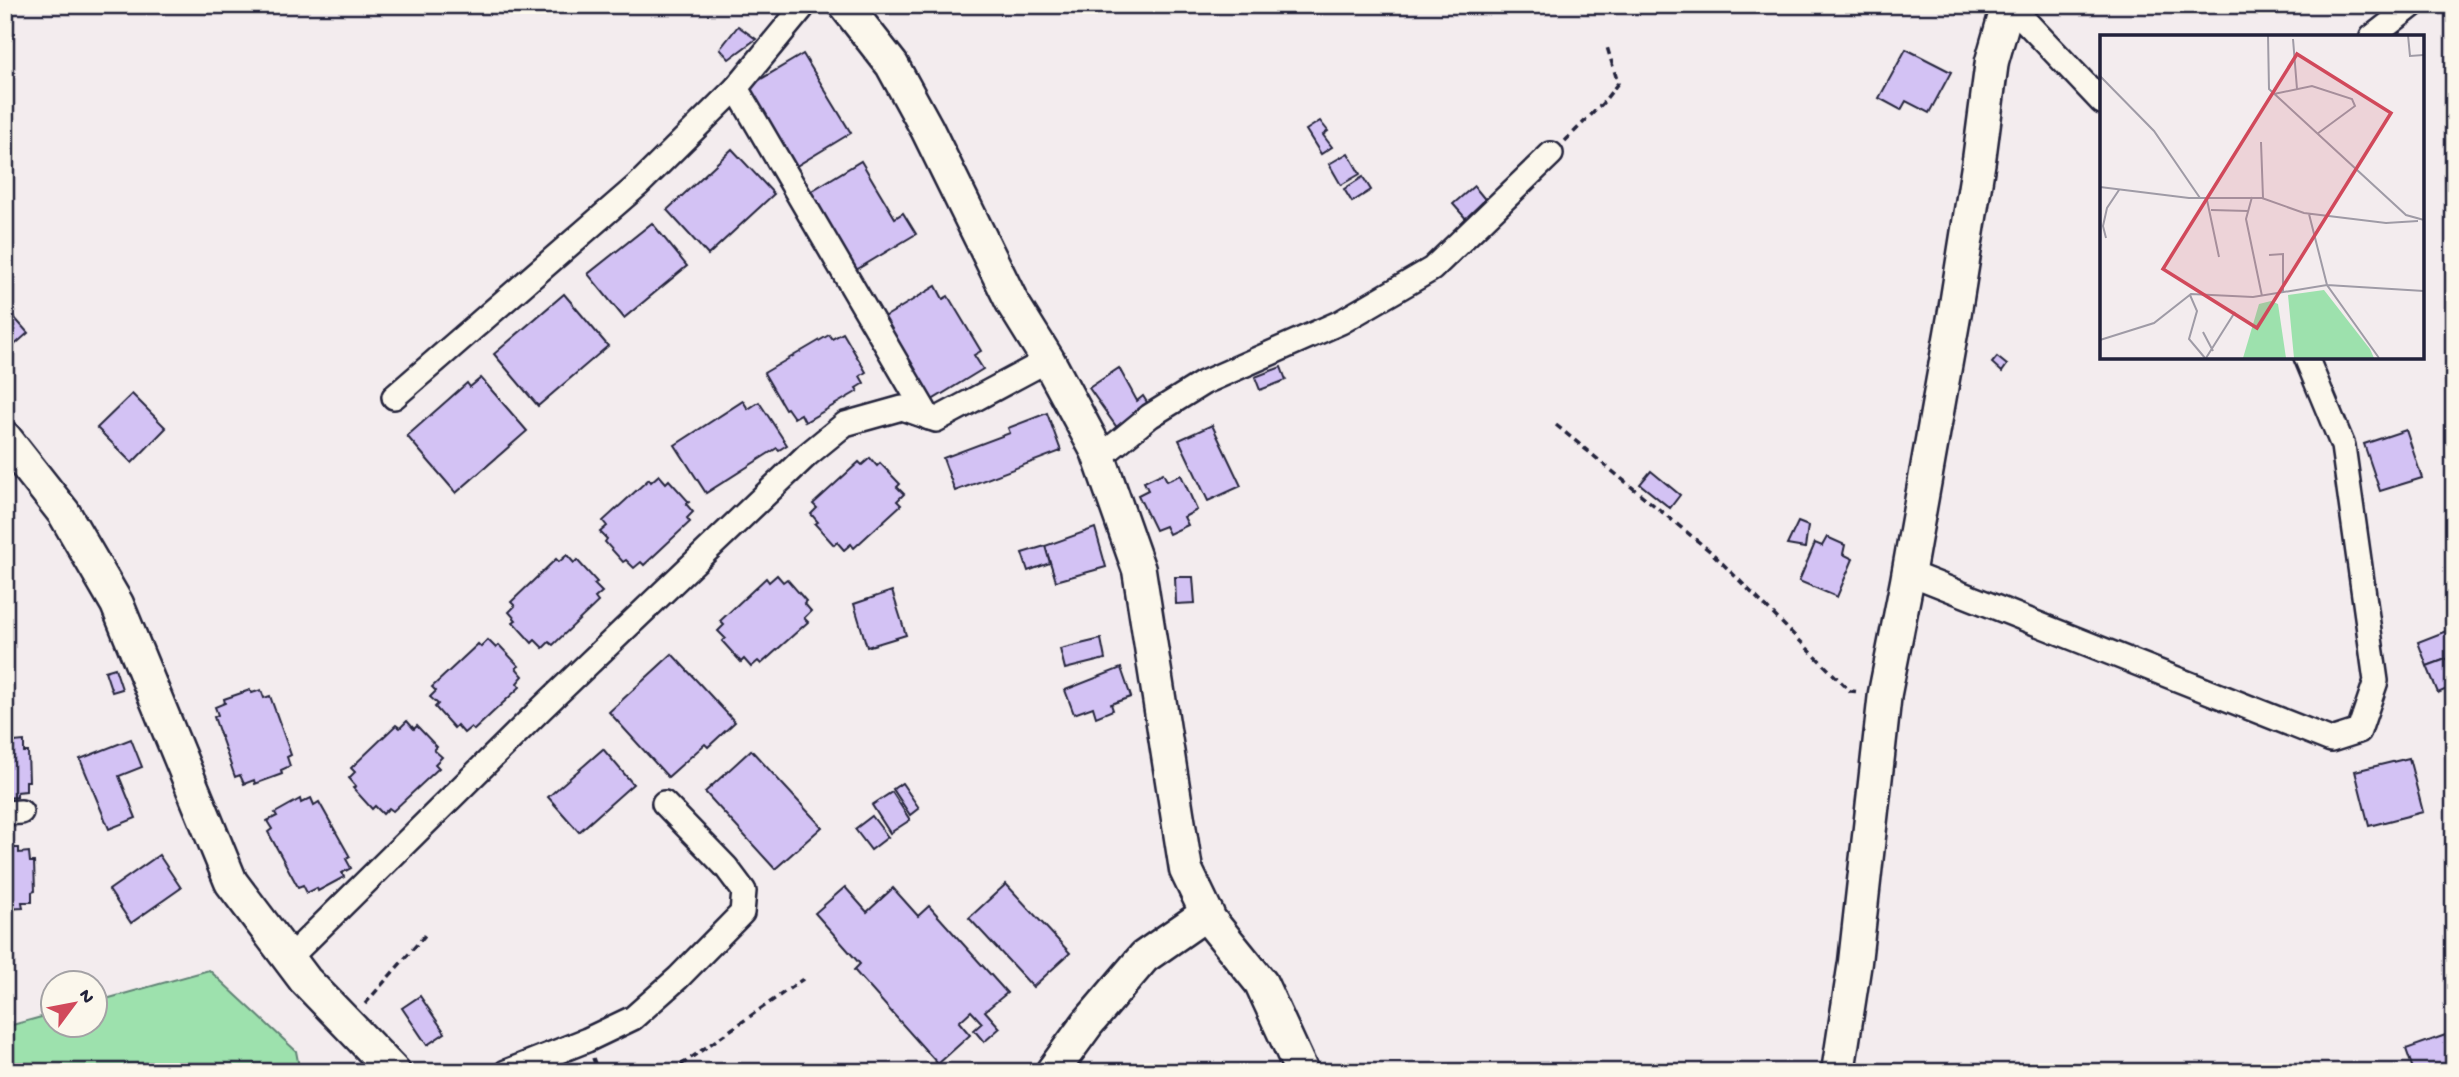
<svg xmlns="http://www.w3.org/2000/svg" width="2459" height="1077" font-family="'Gochi Hand',sans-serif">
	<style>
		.green { fill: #9de1ad; stroke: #608274; stroke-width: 2 }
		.building { fill: #d3c2f4; stroke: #22223b; stroke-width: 2 }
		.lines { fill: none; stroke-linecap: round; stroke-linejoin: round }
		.street-casing { stroke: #22223b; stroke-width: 28 }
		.secondary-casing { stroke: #22223b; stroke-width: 37 }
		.path { stroke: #22223b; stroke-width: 3.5; stroke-dasharray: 7 5; stroke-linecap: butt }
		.street { stroke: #fbf7ec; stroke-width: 23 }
		.secondary { stroke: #fbf7ec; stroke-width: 32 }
		.inset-road { fill: none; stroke: #9f9ba6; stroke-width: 2 }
		.view { fill: #d1495b; fill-opacity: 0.15; stroke: #d1495b; stroke-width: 3.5 }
		.inset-edge { fill: none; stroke: #22223b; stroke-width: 3.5 }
	</style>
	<rect width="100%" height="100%" fill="#f3ecee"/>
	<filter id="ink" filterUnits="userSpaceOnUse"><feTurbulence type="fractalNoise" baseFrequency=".0143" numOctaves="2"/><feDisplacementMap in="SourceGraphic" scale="14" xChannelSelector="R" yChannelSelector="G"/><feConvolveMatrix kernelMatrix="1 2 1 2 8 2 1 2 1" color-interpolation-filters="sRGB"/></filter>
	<g filter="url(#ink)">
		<polygon class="green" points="209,970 296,1051 300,1072 5,1072 5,1027 52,1014 52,1024 94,1024 95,1002"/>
		<g class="building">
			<polygon points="738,26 756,39 729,59 720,49"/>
			<polygon points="1906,49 1951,72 1929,113 1906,101 1901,110 1879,98"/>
			<polygon points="803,54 851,133 793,168 746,88"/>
			<polygon points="1320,121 1328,131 1323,135 1332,147 1321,154 1306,130"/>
			<polygon points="732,149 774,194 708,255 667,210"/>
			<polygon points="1348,153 1360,174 1341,185 1329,164"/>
			<polygon points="861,161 895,218 903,213 916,234 856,270 808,193"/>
			<polygon points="1363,177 1371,190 1352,202 1344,189"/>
			<polygon points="1474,186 1488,203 1468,221 1453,204"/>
			<polygon points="652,223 687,266 624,318 588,274"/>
			<polygon points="936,286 943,299 948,296 981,351 974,355 983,369 932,400 883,318"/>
			<polygon points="564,294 608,346 538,406 494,354"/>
			<polygon points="5,307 28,333 10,349 5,344"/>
			<polygon points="843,333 866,372 860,376 864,383 856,388 858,391 805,422 801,414 794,418 787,408 785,409 764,373 829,335 832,339"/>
			<polygon points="1997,357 2007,365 2002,372 1992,363"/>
			<polygon points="1281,367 1286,380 1260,390 1255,377"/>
			<polygon points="1119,368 1137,401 1143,396 1150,407 1118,429 1089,388"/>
			<polygon points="481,378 527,431 456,493 407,436 467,383 470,387"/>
			<polygon points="132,394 166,428 132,463 97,428"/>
			<polygon points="743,401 748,409 759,402 787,445 779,450 777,448 706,493 675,445"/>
			<polygon points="1047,413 1061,451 955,491 943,458 1010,433 1008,428"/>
			<polygon points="1212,425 1241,486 1208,501 1179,440"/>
			<polygon points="2406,430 2422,478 2380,491 2364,444"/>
			<polygon points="870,458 877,466 880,463 900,484 897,487 904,494 897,501 901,505 854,548 851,544 844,550 837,542 834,545 815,524 818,522 811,514 817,508 813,504 859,462 862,465"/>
			<polygon points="1651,471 1680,495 1670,508 1640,484"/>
			<polygon points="1163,473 1167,481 1181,475 1197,510 1184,517 1188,525 1169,534 1165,526 1155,530 1138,495 1148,490 1144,482"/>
			<polygon points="659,475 666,483 669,480 689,502 686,504 693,512 687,518 690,522 644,565 641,562 634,568 626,560 623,562 605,542 607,539 600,532 607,526 603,521 649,479 651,482"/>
			<polygon points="1798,522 1808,526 1805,548 1787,545"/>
			<polygon points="1095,528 1106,567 1056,581 1045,546"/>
			<polygon points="1827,537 1845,545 1843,554 1853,559 1837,597 1799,581 1815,543 1822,546"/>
			<polygon points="1045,546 1050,563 1028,571 1022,553"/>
			<polygon points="567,555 574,563 577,560 597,582 594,584 602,592 595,598 598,602 553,645 549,642 543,648 535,640 532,643 513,622 516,620 509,612 515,606 511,602 556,559 559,562"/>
			<polygon points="777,575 783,582 787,579 806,601 804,603 811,611 804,618 808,622 761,664 758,661 751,667 744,659 741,662 722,641 725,638 718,631 724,625 720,621 766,578 769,582"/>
			<polygon points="1175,577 1193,577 1195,603 1176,604"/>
			<polygon points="892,591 906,635 867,647 854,604"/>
			<polygon points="2454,628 2454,656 2427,666 2418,642"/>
			<polygon points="1101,639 1105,659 1065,669 1060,649"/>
			<polygon points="488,640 496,648 499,645 519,666 516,668 523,676 517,683 520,687 474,730 471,727 464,733 457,725 454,728 435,707 438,704 430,697 436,691 432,687 478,644 481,647"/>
			<polygon points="672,654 735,722 708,747 705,744 668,777 609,712"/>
			<polygon points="2454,656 2454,686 2438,693 2427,666"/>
			<polygon points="115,668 122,689 112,692 105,671"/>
			<polygon points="1121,668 1131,697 1111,704 1113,710 1096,717 1093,707 1074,714 1065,690"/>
			<polygon points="250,690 252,693 261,690 264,698 270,696 291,755 287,757 290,766 281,770 282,774 255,784 254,780 244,784 240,775 235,777 214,717 218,715 215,707 225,703 224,699"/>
			<polygon points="407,721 414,729 417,726 437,747 434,750 442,757 435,764 439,768 393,811 389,808 383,814 375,806 372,809 353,788 356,786 349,778 355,772 351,768 396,725 400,728"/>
			<polygon points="13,737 14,742 24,741 24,752 28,752 29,781 26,781 26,791 17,792 17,797 5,798 5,738"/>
			<polygon points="131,739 142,767 119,776 136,818 109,829 80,759"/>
			<polygon points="603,749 633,784 579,832 548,797"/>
			<polygon points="751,750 822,827 775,869 705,792"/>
			<polygon points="2409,758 2423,812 2369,826 2355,771"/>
			<polygon points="902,783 919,808 910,815 893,789"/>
			<polygon points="892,792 910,820 890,833 872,805"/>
			<polygon points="311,798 314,805 319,802 350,857 346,859 351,868 342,873 344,877 318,891 317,888 307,893 303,885 298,887 268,832 272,829 267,821 277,816 275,813 300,799 301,803"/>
			<polygon points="872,816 888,837 871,850 855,829"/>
			<polygon points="5,848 19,848 19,853 29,852 30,862 34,862 35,891 32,892 32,902 22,902 23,908 5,909"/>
			<polygon points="159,855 181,888 131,923 109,890"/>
			<polygon points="1006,884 1070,953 1033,987 969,918"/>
			<polygon points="845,887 867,912 893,888 918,916 929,906 1007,993 985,1011 1000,1028 984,1042 974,1030 982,1023 971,1011 959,1022 970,1035 938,1064 854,970 860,964 815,913"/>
			<polygon points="420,996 445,1033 427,1045 402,1008"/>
			<polygon points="2454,1032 2454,1070 2414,1072 2406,1049"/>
		</g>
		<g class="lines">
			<defs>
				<g id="street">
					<polyline points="2010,5 2102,102"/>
					<polyline points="2372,37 2413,5"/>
					<polyline points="736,88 929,418"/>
					<polyline points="394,397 638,185 736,88 802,8"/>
					<polyline points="1099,458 1150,416 1203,383 1341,322 1432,269 1551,154"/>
					<polyline points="1909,573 2331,740 2359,731 2376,681 2343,446 2306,357"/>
					<polyline points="5,813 21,812"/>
					<polyline points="289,958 541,709 807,455 845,424 902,408 936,420 1048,360"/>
					<polyline points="506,1072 587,1040 633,1018 678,978 742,913 744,891 726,867 664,803"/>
				</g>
				<g id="secondary">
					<polyline points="845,5 892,65 927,129 1012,302 1048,360 1097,451 1139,570 1186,870 1210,920 1261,983 1302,1072"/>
					<polyline points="5,438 64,513 117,604 231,882 305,980 394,1072"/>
					<polyline points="1052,1072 1087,1024 1144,957 1207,913"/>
					<polyline points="1838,1072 1855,962 1885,693 1907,581 1955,311 1979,160 1992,61 2008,5"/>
				</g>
			</defs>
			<use href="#street" class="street-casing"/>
			<use href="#secondary" class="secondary-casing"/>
			<g class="path">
				<polyline points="1565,141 1602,104 1618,83 1607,47"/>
				<polyline points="1556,425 1711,552 1850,691 1861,692"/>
				<polyline points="365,1004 427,933"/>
				<polyline points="593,1058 598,1072"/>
				<polyline points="671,1072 803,979"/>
			</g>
			<use href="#street" class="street"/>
			<use href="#secondary" class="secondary"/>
		</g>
	</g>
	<g transform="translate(2100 35)">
		<rect width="324" height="324" fill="#f3ecee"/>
		<path d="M224,255l46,59 4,9h-80l-6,-63zM171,266l7,3 8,54h-43l16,-54z" fill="#9de1ad"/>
		<path class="inset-road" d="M168,0l1,54 137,126 18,5M308,0l2,21 14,-1M193,4l4,50M0,41l54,55 46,67M174,59l38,-8 40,13 3,7 -38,28M161,107l2,56M0,152l89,11h73l42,15 82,10 32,-2M152,162l-6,22 16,77M107,165l12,57M111,175l37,1M209,179l18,71 52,73M6,203l-3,-12 4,-18 12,-18M169,220l14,-1v38M90,260l7,16 -8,28 16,19M103,297l10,19M0,305l54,-17 37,-29 62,3 74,-12 97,6M106,323l29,-46"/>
		<path class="view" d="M197,19l94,59 -134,215 -94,-59z"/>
		<rect width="324" height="324" class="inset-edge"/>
	</g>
	<rect width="2459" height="1077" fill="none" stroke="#fbf7ec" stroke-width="28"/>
	<rect x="14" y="14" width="2431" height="1049" fill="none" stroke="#22223b" stroke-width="2.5" filter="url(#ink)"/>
	<g transform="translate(74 1004) rotate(58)"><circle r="33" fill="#fbf7ec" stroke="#a4a2a5" stroke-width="2"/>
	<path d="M0-5L12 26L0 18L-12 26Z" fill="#d1495b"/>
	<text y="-10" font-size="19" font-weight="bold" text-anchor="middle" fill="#22223b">N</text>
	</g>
</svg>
